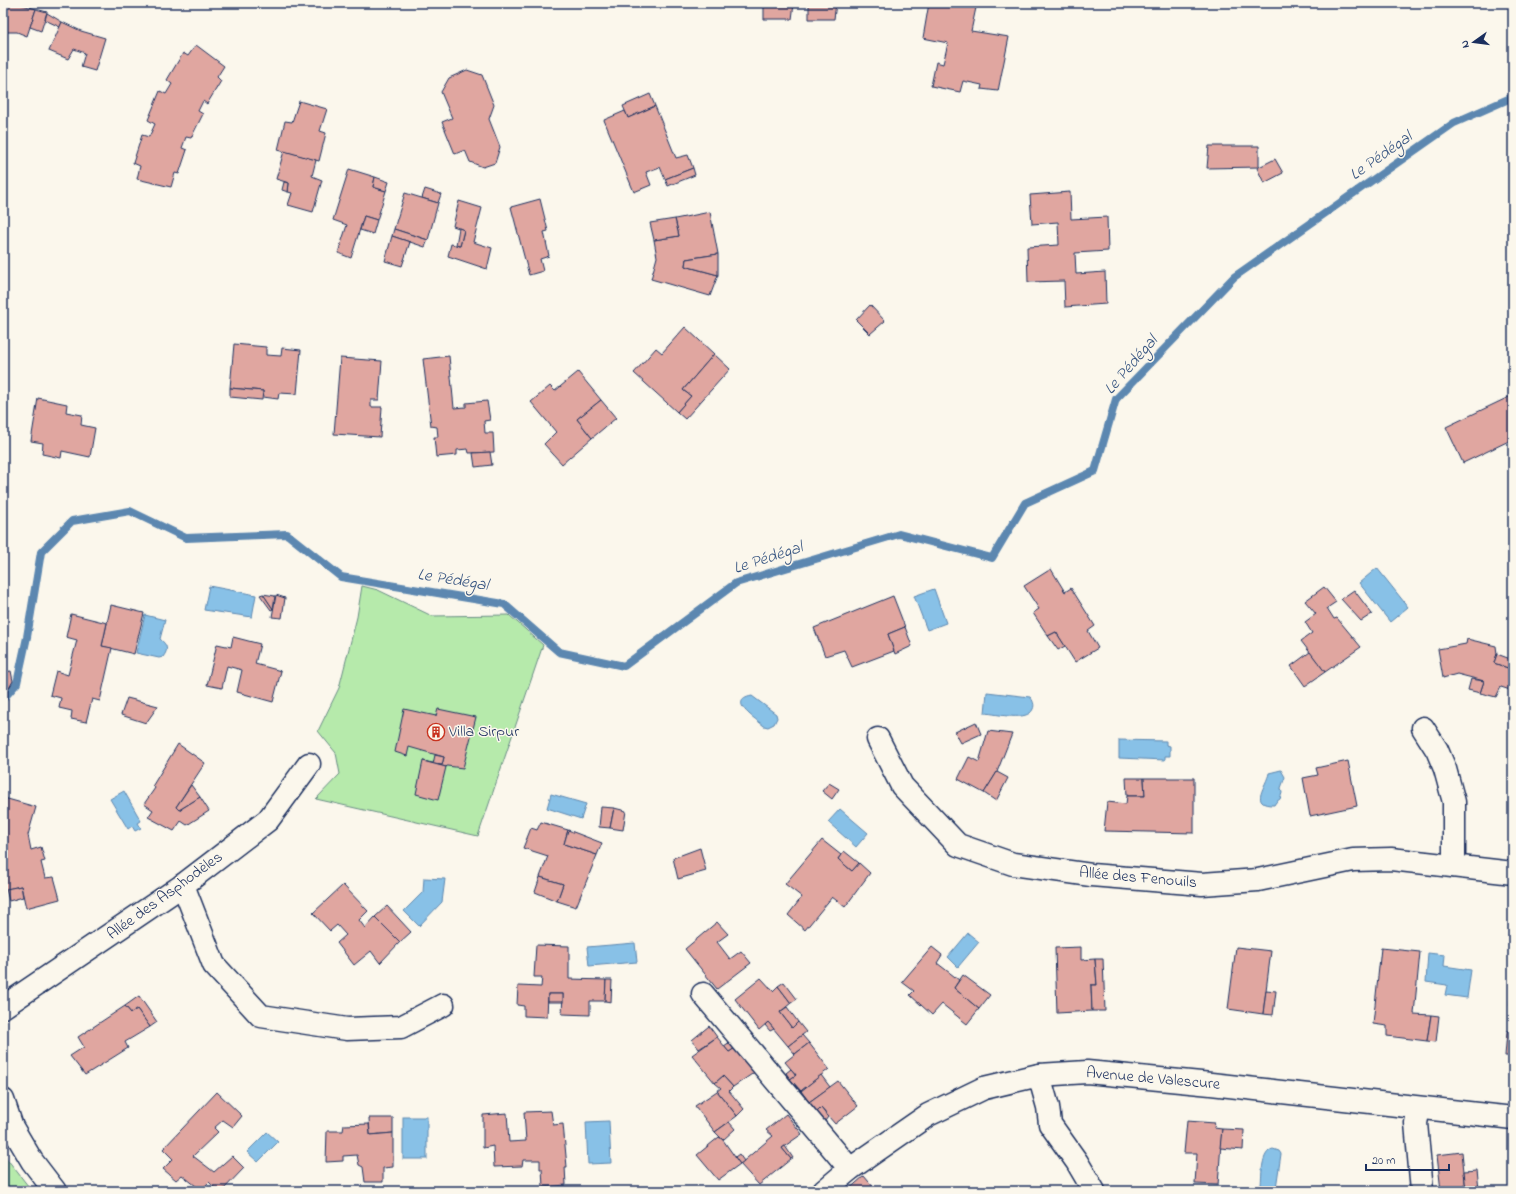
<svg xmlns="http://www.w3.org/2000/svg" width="1516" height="1194" font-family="'Indie Flower',sans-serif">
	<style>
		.green { fill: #b6eaab; stroke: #688c84 }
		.water { fill: #88c1e7; stroke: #5c87b0 }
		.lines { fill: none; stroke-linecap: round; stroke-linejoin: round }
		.stream { stroke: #5c87b0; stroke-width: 8 }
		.building { fill: #e0a6a0; stroke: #1b2f5e }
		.minor-casing { stroke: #1b2f5e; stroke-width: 25 }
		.minor { stroke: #fbf7ec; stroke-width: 22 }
		.labels { text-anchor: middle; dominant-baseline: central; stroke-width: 3; stroke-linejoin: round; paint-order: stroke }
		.poi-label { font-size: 16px; fill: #1b2f5e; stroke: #fbf7ec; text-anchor: start }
		.street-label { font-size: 16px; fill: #1b2f5e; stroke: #fbf7ec }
		.water-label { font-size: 17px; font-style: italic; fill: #365480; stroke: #fbf7ec }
	</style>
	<rect width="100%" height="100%" fill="#fbf7ec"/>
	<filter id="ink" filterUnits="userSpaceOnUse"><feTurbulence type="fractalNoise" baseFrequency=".025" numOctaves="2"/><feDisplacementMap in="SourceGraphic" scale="8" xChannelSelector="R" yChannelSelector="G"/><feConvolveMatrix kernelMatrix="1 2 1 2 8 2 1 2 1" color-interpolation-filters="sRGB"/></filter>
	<g filter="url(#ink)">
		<g class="green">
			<polygon points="362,586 378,590 432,616 509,615 543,645 478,836 316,799 340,774 336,753 318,731 339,688 357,617"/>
			<polygon points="3,1152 4,1155 32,1191 3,1191"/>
		</g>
		<g class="water">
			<polygon points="1377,568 1408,607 1390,622 1359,583"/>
			<polygon points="209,586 256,595 252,617 204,610"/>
			<polygon points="934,589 946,623 927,630 914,596"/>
			<path d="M145,615l20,5 -5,19c7,6 9,10 3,18l-4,1 -23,-5z"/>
			<path d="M987,692l43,5c3,3 5,8 3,12 -5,13 -36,5 -48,4z"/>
			<path d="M752,696l24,18 1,4 -3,6 -6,3 -4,-1c-8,-7 -38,-25 -12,-30z"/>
			<polygon points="1119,740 1166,741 1166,745 1170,746 1170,756 1165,756 1165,760 1119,758"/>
			<path d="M1281,770l4,7 -4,11 1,5 -2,6 -4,3 -2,3c-26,1 -7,-20 -5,-32z"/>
			<polygon points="124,791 141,821 138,823 141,828 135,831 132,826 128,829 110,799"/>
			<polygon points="551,794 586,804 581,819 547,808"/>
			<polygon points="840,809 868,833 856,847 828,822"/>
			<polygon points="424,878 445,879 442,902 419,926 404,911 423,892"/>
			<polygon points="968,933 979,942 958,967 948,957"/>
			<polygon points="635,943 637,962 589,966 587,947"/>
			<polygon points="1428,953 1445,955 1444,966 1471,970 1467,998 1445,995 1447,985 1426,982"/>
			<rect x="403" y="1117" width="24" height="42"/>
			<polygon points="609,1121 611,1163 588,1164 586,1122"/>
			<polygon points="267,1132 278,1142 258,1162 247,1152"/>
			<path d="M1273,1149l6,2 2,3 -5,34 -3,3h-9l-3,-6c1,-11 0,-33 12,-36z"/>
		</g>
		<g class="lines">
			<polyline class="stream" points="3,699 17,683 27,637 41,552 72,521 130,511 186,538 287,534 341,577 504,604 559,652 624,666 736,583 899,534 992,558 1025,503 1095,471 1116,399 1234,277 1454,123 1513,97"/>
		</g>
		<g class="building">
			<polygon points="3,3 16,3 36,9 27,36 17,32 3,32"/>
			<polygon points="758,3 836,3 834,19 809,19 809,4 794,4 792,19 764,19 764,4"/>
			<polygon points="929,3 977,3 971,31 1009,37 998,91 981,89 982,85 963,81 960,92 931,86 936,62 943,64 948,43 923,38"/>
			<polygon points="36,9 47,12 41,31 30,27"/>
			<polygon points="47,13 62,22 60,27 45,20"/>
			<polygon points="62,22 81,31 105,38 95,71 81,67 85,53 74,49 68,59 49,51"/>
			<polygon points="196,45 224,66 217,77 221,81 207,104 203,101 198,111 203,114 191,138 186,137 182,148 187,150 179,174 175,173 171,187 137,179 140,166 133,163 142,135 149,137 155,124 148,120 160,91 166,94 172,84 167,80 183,53 188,56"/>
			<polygon points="467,70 482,75 494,105 489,119 500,147 495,163 483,167 470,162 465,150 455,154 442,122 452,118 441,92 449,78"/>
			<polygon points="650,94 655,106 628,118 623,106"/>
			<polygon points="299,101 327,109 320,131 326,133 319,161 278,150 285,121 292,122"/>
			<polygon points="655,106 676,158 688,155 693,168 665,179 660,167 646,172 651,185 634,192 604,120 625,111 628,118"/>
			<polygon points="1209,146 1259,146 1259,167 1207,168"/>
			<polygon points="284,151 316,160 312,176 322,180 313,212 288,205 292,193 288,192 289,183 276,179"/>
			<polygon points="1275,159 1283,173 1264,183 1257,168"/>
			<polygon points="693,168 695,175 668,186 665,179"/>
			<polygon points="349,169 375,177 373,187 386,191 377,220 364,216 351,258 338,253 347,225 333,220"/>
			<polygon points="375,177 389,182 386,191 373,187"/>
			<polygon points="284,182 289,183 288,192 282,190"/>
			<polygon points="425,189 441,194 438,203 422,198"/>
			<polygon points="1070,192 1071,219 1107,217 1108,251 1075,253 1076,274 1105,272 1106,304 1065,307 1064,281 1028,282 1027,247 1059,245 1058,222 1032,224 1030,195"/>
			<polygon points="405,193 438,203 428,240 394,229"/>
			<polygon points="540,199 548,231 544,232 549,256 540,259 543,271 529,275 511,207"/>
			<polygon points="459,201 482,208 473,242 492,248 487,269 448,256 451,244 460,246 464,230 453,226"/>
			<polygon points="710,212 718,254 686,259 685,266 718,275 710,296 651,279 657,257 654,240 679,236 675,219"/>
			<polygon points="364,216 377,220 373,234 360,230"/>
			<polygon points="675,219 679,236 654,240 650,223"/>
			<polygon points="459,228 464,230 460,246 456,245"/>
			<polygon points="394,229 428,240 425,247 392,236"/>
			<polygon points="392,236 410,242 402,266 385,261"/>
			<polygon points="718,254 718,275 685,266 686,259"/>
			<polygon points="870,305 885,321 870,334 856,320"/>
			<polygon points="685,327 714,354 683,390 691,396 677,412 634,373 656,348 662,353"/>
			<polygon points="234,344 266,347 266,355 281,356 282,348 301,350 297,394 279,393 278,399 263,397 263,391 230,388"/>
			<polygon points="714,354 730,369 685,419 677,412 691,396 683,390"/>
			<polygon points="449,356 454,408 466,407 466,403 487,401 490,420 484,421 485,433 493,433 494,452 469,453 468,449 457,450 457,455 436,457 434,437 438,437 437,427 431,426 423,359"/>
			<polygon points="340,358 382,361 379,400 371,400 371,407 382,407 380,437 334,434"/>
			<polygon points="578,372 601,400 577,419 592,438 562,464 544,444 556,432 531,402 550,386 555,391"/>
			<polygon points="230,388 263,391 262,400 230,397"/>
			<polygon points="1513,395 1513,439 1463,463 1446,427"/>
			<polygon points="38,398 67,404 66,412 82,415 81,425 95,428 90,457 62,451 61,458 42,454 43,443 31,441"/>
			<polygon points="601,400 616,418 592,438 577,419"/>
			<polygon points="490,452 492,465 475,467 473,453"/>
			<polygon points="1051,569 1065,592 1071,588 1095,626 1088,631 1098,648 1075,662 1056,632 1048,636 1033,613 1039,609 1024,586"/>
			<polygon points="1324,587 1336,602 1327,608 1334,619 1337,618 1361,647 1325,672 1301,641 1312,633 1305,622 1316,614 1305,601"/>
			<polygon points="1354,590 1372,614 1361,621 1341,599"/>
			<polygon points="263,594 275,596 273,609"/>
			<polygon points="263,594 273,609 271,610 260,595"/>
			<polygon points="276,595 285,598 282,618 272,617"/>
			<polygon points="893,596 905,627 888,634 894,651 852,667 844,650 825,656 814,628"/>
			<polygon points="111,605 144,613 134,654 102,646"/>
			<polygon points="71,614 107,623 102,646 112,648 100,701 92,699 86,722 71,719 72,711 59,708 61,698 50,695 56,671 68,675 77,640 66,637"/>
			<polygon points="905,627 912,646 895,654 888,634"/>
			<polygon points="1056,632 1065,646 1058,650 1048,636"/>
			<polygon points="233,637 260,644 255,664 281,671 273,702 237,692 242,670 227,666 222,688 207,685 217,644 231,647"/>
			<polygon points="1467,639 1496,646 1497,654 1494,663 1508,668 1513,662 1513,691 1501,687 1496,697 1480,693 1484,681 1457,674 1443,678 1438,649 1466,644"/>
			<polygon points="1310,652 1325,672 1305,686 1291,666"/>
			<polygon points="1497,654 1513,660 1513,662 1508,668 1494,663"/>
			<polygon points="11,671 13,681 8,690 3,693 4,672"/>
			<polygon points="1471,679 1484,681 1480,693 1468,690"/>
			<polygon points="127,698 158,706 146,723 121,715"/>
			<polygon points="404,709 436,716 438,709 476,717 463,768 447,766 446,767 423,761 442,765 444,757 409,747 407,756 395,752"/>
			<polygon points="976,722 981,734 961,743 955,732"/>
			<polygon points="988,731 1012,734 997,772 984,793 958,779 969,757 979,762"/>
			<polygon points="178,744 205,763 176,807 179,810 200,797 209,811 187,825 181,821 174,831 148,817 153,810 144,804 155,788 153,785"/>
			<polygon points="435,755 444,757 442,765 433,764"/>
			<polygon points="423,761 446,767 438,800 416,794"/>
			<polygon points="1348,761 1357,806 1310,816 1303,778 1318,775 1316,768"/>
			<polygon points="997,772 1008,778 996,801 984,793"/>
			<polygon points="1126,778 1144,778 1145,796 1127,796"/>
			<polygon points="1144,778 1194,778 1194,833 1104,831 1107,802 1126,804 1127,796 1145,796"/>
			<polygon points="829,783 839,789 832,799 822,791"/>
			<polygon points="191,785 200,797 179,810 176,807"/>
			<polygon points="4,798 36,807 28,835 31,850 41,847 45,861 41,862 45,878 54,877 60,899 26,908 21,886 3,890 3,802"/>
			<polygon points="601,807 614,808 610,828 599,827"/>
			<polygon points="614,808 626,811 623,830 610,828"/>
			<polygon points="541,822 568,830 564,844 597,855 576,907 557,901 563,884 540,877 548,856 523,848 531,828 537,830"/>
			<polygon points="568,830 602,843 597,855 564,844"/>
			<polygon points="822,840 841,855 838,859 852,871 859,863 870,873 845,907 832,897 805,930 788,915 802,897 785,884"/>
			<polygon points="700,848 706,871 678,879 673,858"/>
			<polygon points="844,851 859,863 852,871 838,859"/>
			<polygon points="540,877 563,884 557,901 535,892"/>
			<polygon points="343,885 368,911 359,920 365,928 375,917 400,942 380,963 371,951 354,965 337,943 346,935 337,925 330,931 313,913"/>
			<polygon points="21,886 23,897 9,901 6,889"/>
			<polygon points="387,906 411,932 400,942 375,917"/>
			<polygon points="717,922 728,934 717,942 730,959 741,951 751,963 717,989 685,949"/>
			<polygon points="536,945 569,946 569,979 606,980 605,1001 590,1001 590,1015 562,1014 563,994 548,994 547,1017 524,1016 524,1006 517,1005 518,986 541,987 542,977 534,977"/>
			<polygon points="932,947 942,955 937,963 959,980 954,988 979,1009 967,1024 942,1004 932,1015 910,995 914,991 902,982"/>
			<polygon points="1081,947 1081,960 1095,959 1097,985 1091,985 1092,1011 1057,1013 1055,948"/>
			<polygon points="1236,947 1271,951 1263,1014 1228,1009"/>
			<polygon points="1381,948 1420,952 1414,1014 1431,1015 1427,1041 1387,1036 1387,1026 1373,1024"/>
			<polygon points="1095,959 1103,959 1105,1011 1092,1011 1091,985 1097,985"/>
			<polygon points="1513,965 1513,1007 1510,1006"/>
			<polygon points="963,975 990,995 979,1009 954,988"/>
			<polygon points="761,978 773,991 778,986 791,1003 780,1012 792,1028 798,1022 806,1032 788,1046 768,1022 759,1030 735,999"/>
			<polygon points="606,980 612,980 611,1002 605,1001"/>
			<polygon points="784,982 797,999 791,1003 778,986"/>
			<polygon points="1266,990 1276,991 1273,1015 1263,1014"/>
			<rect x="548" y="994" width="15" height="8"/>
			<polygon points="139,996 157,1022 150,1027 137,1009 131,1013 125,1006"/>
			<polygon points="125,1006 131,1013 137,1009 150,1027 125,1042 128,1048 85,1075 70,1056 84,1047 78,1037"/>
			<polygon points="787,1007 798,1022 792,1028 780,1012"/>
			<polygon points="1431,1015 1439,1016 1436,1042 1427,1041"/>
			<polygon points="768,1022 774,1029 770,1031 765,1025"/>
			<polygon points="709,1026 717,1037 699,1049 692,1040"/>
			<polygon points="1507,1031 1513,1031 1513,1056 1505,1056"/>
			<polygon points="802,1035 809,1043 795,1054 788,1046"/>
			<polygon points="717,1037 729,1052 735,1048 755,1072 733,1087 723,1076 715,1083 692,1055"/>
			<polygon points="730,1042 735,1048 729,1052 724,1046"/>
			<polygon points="809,1043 829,1069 801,1091 790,1079 796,1075 785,1062"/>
			<polygon points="791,1069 796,1075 790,1079 786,1073"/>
			<polygon points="821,1075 830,1087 809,1102 801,1091"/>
			<polygon points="723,1076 733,1087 729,1091 744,1109 737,1116 717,1091 721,1088 715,1083"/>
			<polygon points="838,1081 858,1106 835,1124 821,1108 817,1112 809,1102"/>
			<polygon points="717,1091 737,1116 715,1132 695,1106"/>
			<polygon points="217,1092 242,1116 233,1127 223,1120 214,1128 218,1132 193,1156 214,1172 232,1156 244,1168 222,1191 218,1191 209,1182 201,1190 182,1175 176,1180 163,1169 173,1159 163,1149"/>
			<polygon points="821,1108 828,1117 825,1121 817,1112"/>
			<polygon points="551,1111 553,1125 563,1124 567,1167 565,1167 566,1185 543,1187 542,1169 540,1169 540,1160 523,1160 522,1166 494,1167 493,1146 483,1148 483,1115 507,1113 509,1142 526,1141 524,1112"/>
			<polygon points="786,1114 802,1134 782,1148 791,1159 759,1185 740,1164 773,1136 766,1130"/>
			<polygon points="369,1118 393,1118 393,1133 370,1135"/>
			<polygon points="1187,1121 1215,1123 1214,1128 1222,1129 1218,1185 1195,1184 1197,1153 1184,1153"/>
			<polygon points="729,1122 735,1129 723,1140 715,1132"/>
			<polygon points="369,1124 370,1135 393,1133 393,1167 383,1168 383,1182 365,1182 363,1167 359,1165 357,1155 343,1156 343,1161 326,1162 327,1131 343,1131 344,1125"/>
			<polygon points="1222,1129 1244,1130 1243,1150 1220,1148"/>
			<polygon points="719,1137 723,1140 740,1164 718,1180 697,1155"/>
			<polygon points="785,1146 793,1158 791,1159 782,1148"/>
			<polygon points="1462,1152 1466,1191 1441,1191 1437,1155"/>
			<polygon points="739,1154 744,1161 740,1164 735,1157"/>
			<polygon points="1477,1170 1479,1190 1466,1191 1464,1171"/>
			<polygon points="864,1176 874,1188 870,1191 847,1191"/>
		</g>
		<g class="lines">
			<defs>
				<g id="minor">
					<polyline points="1423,728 1437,750 1445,769 1454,802 1454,866"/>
					<polyline points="878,739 902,786 958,845 1013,864 1091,875 1202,884 1258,880 1353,860 1391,859 1513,873"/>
					<polyline points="183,885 214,965 261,1016 347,1029 401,1027 443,1005"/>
					<polyline points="703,994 850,1169"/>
					<polyline points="3,1007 183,885 268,820 309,764"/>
					<polyline points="1039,1075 1048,1107 1050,1124 1077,1162 1094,1191"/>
					<polyline points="3,1100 12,1127 32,1161 55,1191"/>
					<polyline points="1419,1108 1416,1123 1422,1191"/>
					<polyline points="824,1191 850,1169 928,1115 984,1088 1039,1075 1087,1072 1211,1084 1513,1118"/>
				</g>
			</defs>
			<use href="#minor" class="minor-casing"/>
			<use href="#minor" class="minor"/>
		</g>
	</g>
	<defs>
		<symbol id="building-ring" viewBox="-11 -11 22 22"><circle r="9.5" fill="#fbf7ec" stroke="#c8321e" stroke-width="1.5"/><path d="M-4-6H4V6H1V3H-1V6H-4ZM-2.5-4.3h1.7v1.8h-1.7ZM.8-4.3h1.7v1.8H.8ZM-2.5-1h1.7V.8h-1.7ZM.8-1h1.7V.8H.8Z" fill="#c8321e"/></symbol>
	</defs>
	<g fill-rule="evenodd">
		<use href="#building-ring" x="426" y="722" width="20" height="20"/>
	</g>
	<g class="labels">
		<g class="poi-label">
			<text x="449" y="732">Villa Sirpur</text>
		</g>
		<g class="street-label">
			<text transform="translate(1138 878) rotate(5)">Allée des Fenouils</text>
			<text transform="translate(165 896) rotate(-36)">Allée des Asphodèles</text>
			<text transform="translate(1153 1079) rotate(5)">Avenue de Valescure</text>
		</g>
		<g class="water-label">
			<text transform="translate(1381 156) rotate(-35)">Le Pédégal</text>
			<text transform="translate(1131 365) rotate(-49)">Le Pédégal</text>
			<text transform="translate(768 558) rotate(-18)">Le Pédégal</text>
			<text transform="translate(453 580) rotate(9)">Le Pédégal</text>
		</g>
	</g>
	<rect width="1516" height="1194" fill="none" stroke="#fbf7ec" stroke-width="16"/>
	<rect x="8" y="8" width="1500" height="1178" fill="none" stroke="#1b2f5e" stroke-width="1.5" filter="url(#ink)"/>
	<g transform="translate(1474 42) rotate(256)" stroke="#fbf7ec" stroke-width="3" paint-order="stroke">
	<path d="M0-3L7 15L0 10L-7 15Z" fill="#1b2f5e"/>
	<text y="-6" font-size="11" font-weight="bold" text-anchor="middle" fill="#1b2f5e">N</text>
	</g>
	<path d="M1366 1164v6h83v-6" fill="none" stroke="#1b2f5e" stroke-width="2"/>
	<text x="1372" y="1164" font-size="12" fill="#1b2f5e" stroke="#fbf7ec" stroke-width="3" paint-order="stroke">20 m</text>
</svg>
